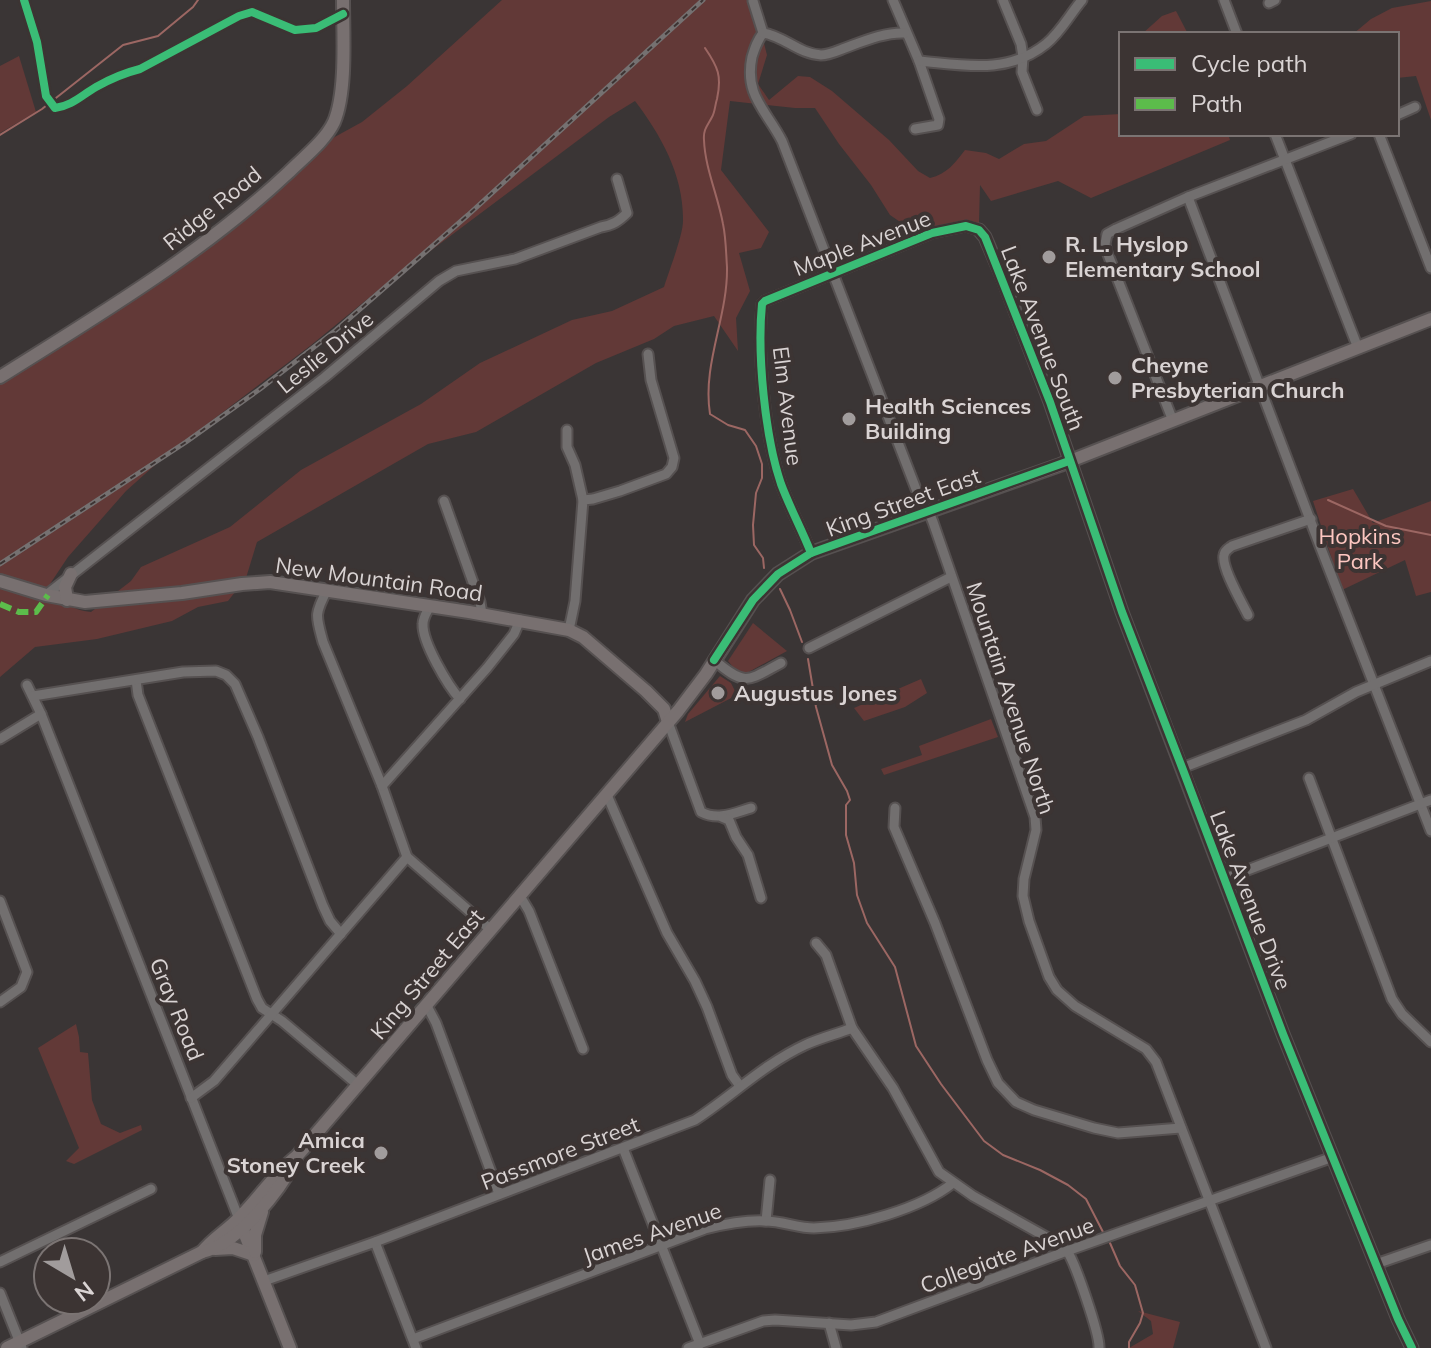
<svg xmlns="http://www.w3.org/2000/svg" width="1431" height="1348" font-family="Mulish,sans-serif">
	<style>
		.green { fill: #623937; fill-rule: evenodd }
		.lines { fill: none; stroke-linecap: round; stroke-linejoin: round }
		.stream { stroke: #9c6763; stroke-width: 2 }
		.minor-casing { stroke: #565151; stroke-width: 13 }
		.tertiary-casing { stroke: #565151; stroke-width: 15 }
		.secondary-casing { stroke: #565151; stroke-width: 16 }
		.minor { stroke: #726f6f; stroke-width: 9 }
		.tertiary { stroke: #726f6f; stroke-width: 11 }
		.secondary { stroke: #787070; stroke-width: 12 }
		.rail-casing { stroke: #757171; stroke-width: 5 }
		.rail { stroke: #3c3433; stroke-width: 2; stroke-dasharray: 6; stroke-linecap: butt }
		.quiet { stroke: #5cbc4b; stroke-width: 6; stroke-dasharray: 12 6; stroke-linecap: butt }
		.cycleway-casing { stroke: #3c3433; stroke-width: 13 }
		.cycleway { stroke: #3abd76; stroke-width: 8 }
		.poi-dot { fill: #a19c9c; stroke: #3c3433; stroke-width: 3 }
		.labels { text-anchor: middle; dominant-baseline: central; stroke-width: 8; stroke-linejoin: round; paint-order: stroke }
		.street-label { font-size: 22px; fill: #d9d3d3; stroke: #3c3433 }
		.poi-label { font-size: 22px; font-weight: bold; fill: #d9d3d3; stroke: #3c3433; text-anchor: start }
		.park-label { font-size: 22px; fill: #fdc7c1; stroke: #3c3433 }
	</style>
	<rect width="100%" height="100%" fill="#3a3535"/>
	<g class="green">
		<path d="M502,0h251l14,55 -9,29 11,16 29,-24 12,1 22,14 57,49 29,31 12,7c17,-4 25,-15 35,-28l21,3 13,6 25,-15 22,-3 38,-25 37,-2v20h107l2,6 -139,58 -33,-17 -67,20 -11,-16 -1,38 -10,2 -41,16 -38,-26 -19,-30 -32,-41 -24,-36h-20l-65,-7 -9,69 48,62 -8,16 -22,5 11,38 -14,27 2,33 -24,-35 -40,10 -20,13 -58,24 -120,69 -48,12 -171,98 -11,36 -18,23 -30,6 -26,14 -75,18 -62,8 -35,30v-297l180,-116 131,-114 51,-28 45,-36zM635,101c26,34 49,75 48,120 0,14 -14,50 -19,66l-52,24 -40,9 -92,43 -59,41 -120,66 -71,57 -89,40 -10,14 -40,31c-18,-2 -35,-11 -41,-28l18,-27 58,-66 38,-34 146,-111 71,-58 228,-171z"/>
		<polygon points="1431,1 1431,120 1416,76 1397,78 1397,34 1353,34 1371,19 1392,8"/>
		<polygon points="1176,11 1188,34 1142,34 1162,16"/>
		<polygon points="19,56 36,112 0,133 0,66"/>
		<polygon points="1353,489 1373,523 1431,501 1431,592 1416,596 1405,560 1342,590 1313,501"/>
		<polygon points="753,623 787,651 745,674 733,667 728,661"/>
		<polygon points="720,676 731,683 737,695 685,722 688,714"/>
		<polygon points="921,679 927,693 905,707 864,721 854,708"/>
		<polygon points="991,719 998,737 884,775 881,769 922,755 919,746"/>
		<polygon points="76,1024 79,1037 80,1052 88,1053 92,1100 101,1124 120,1133 141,1125 142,1130 74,1164 66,1161 79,1148 38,1048"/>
		<polygon points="1138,1311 1180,1322 1173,1348 1129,1348 1153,1334 1151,1321"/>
	</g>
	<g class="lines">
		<g class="stream">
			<path d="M705,48c13,19 17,28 12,51 -2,6 -2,13 -5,18 -4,8 -9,12 -8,23 1,28 14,56 19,84 3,14 3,29 4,43 1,50 -25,97 -17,147l18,11 17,5 11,16 6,18v14l-6,15 -3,32 1,20 9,13 1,10"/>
			<polyline points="0,135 42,109 123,45 158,36 193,7 198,0"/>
			<polyline points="1328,500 1386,526 1431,535"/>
			<polyline points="780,589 790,610 802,642"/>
			<polyline points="808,659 816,707 832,765 847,791 850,800 846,805 846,835 854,863 857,895 867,923 895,967 916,1046 941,1084 984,1141 1003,1155 1040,1170 1068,1185 1086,1199 1103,1232"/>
			<polyline points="1110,1243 1120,1266 1135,1285 1143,1313 1140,1323 1129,1342 1129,1348"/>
		</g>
		<defs>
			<g id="minor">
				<polyline points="893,0 919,61 939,119 938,125 915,129"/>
				<polyline points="1003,0 1021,44 1023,57 1022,72 1037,110"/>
				<polyline points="1224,0 1237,34"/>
				<path d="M753,1l10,32c-6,8 -8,14 -11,24 -8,38 14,53 30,84l139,361 8,10 4,10 102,295 1,13 -12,49 -1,17 6,25 20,56 8,13 18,16 71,43 10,13 110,286"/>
				<polyline points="1269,3 1275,0"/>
				<path d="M763,33c21,3 36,21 58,22 8,0 16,-4 24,-7 19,-7 40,-16 60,-15"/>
				<path d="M919,61c45,4 88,14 127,-17 15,-12 24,-30 36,-44"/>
				<polyline points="1397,115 1415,107"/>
				<polyline points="1275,134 1358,348"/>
				<polyline points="1379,134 1431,268"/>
				<polyline points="1188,197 1320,546 1431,831"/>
				<polyline points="1173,421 1107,252 1105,244 1107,234 1116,229 1188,197 1351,134"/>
				<polyline points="567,430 567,447 575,465 583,500"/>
				<polyline points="444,501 480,602 482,614"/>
				<path d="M811,553c-9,-23 -21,-45 -30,-69 -16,-47 -24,-130 -19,-180l3,-3 167,-68 34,-7 13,4"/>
				<path d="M327,590c-13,25 -11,26 -4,52l59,144 25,71 84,73"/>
				<path d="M46,595l279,-218 114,-96 17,-10 59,-12 86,-32c12,-2 18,-6 26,-14l-10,-34"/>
				<path d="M430,606c-3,6 -7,11 -7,18 -1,18 25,62 37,75"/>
				<path d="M1248,615c-6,-12 -27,-48 -24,-60 1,-5 4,-6 8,-9l79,-27"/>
				<polyline points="569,630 575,601 583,500 593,499 620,491 666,474 672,467 674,458 651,380 648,354"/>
				<polyline points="809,648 951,577"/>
				<path d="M714,660c32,27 33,21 67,3"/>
				<polyline points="136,680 138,695 257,999 262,1008 282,1021 358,1085"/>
				<polyline points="27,685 41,714 239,1219"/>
				<polyline points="33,696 183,672 216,671 226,675 235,684 258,737 323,906 330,921 341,934"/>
				<path d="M668,722l33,90c17,9 33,1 50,-4"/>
				<polyline points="0,739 41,714"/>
				<polyline points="1182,768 1306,720 1356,692 1431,661"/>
				<polyline points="1309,778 1392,999 1402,1014 1431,1042"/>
				<polyline points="382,786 487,668 514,634 520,620"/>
				<polyline points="607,795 667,933 695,981 707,1007 732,1075 740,1086"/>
				<polyline points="895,808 894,827 935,923 987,1060 998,1083 1016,1102 1034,1110 1094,1128 1118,1133 1181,1128"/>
				<polyline points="722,817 729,820 736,837 748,855 761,898"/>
				<polyline points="1224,879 1431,800"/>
				<polyline points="520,896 529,911 583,1049"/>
				<polyline points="0,901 27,972 21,987 0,1002"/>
				<path d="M816,943l10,12 26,73 41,60 46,84 34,24 84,47c1,1 9,7 10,8 8,11 33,84 32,97"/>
				<polyline points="427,1006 436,1023 499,1194"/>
				<polyline points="191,1098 214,1081 407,857"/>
				<polyline points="623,1148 700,1344"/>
				<polyline points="766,1221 770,1180"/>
				<polyline points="375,1242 416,1348"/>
				<polyline points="0,1262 151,1189"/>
				<polyline points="1376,1264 1431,1245"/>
				<path d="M264,1281l111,-39 320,-122c37,-24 69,-56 110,-75 15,-7 32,-11 47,-17"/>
				<polyline points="0,1293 22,1348"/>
				<polyline points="829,1323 836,1348"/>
				<path d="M413,1339l292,-110c20,-5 40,-9 60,-8 17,0 33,7 49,7 42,-1 106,-19 139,-45"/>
				<polyline points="688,1348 763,1321 775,1320 851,1325 876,1322 1067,1251 1333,1157"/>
			</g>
			<polyline id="tertiary" points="979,230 985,237 1002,277 1050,402 1122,612 1283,1034 1398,1319 1412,1348"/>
			<g id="secondary">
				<path d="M0,377c100,-63 203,-124 289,-205 15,-15 36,-31 45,-50 13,-31 9,-88 9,-122"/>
				<polyline points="0,581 46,595 85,602 182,593 242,584 270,582 469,612 569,630 583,637 646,691 664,709 668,722"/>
				<polyline points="67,600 65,587 71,574"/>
				<polyline points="240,1222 290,1348"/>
				<polyline points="215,1249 233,1248 254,1255"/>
				<path d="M202,1252c11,-14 26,-22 38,-35 20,-20 35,-44 57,-61l381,-445 28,-37 47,-74 25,-26 33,-21 249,-88 371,-146"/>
				<polyline points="255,1252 255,1235 262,1212"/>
				<path d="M7,1348l195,-96c37,-9 77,-60 94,-93"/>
			</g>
		</defs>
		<use href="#minor" class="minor-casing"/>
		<use href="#tertiary" class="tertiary-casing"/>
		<use href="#secondary" class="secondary-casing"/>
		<use href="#minor" class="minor"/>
		<use href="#tertiary" class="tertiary"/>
		<use href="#secondary" class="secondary"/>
		<defs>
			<polyline id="rail" points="0,564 186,442 260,389 336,330 468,215 703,0"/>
		</defs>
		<use href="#rail" class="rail-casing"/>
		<use href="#rail" class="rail"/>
		<polyline class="quiet" points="0,604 19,612 36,612 48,595"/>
		<defs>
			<g id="cycleway">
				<path d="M24,0l13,42 9,54 9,12c17,-2 27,-13 41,-21 14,-8 28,-14 44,-18l99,-53 13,-4 43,18 21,-2 27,-14"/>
				<path d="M811,553c-9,-23 -21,-45 -30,-69 -16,-47 -24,-130 -19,-180l3,-3 167,-68 34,-7 13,4 6,7 65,165 72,210 61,158 100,264 115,285 14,29"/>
				<polyline points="714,660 753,600 778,574 811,553 1069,461"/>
			</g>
		</defs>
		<use href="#cycleway" class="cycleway-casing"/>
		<use href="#cycleway" class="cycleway"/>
	</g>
	<g class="poi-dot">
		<circle cx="1049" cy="257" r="8"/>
		<circle cx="1115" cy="378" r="8"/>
		<circle cx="849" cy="419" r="8"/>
		<circle cx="718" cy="693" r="8"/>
		<circle cx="381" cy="1153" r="8"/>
	</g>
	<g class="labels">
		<g class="street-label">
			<text transform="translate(212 208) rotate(-39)">Ridge Road</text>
			<text transform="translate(862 243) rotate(-21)">Maple Avenue</text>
			<text transform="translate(1043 338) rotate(69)">Lake Avenue South</text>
			<text transform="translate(325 352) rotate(-39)">Leslie Drive</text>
			<text transform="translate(788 406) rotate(83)">Elm Avenue</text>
			<text transform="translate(903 502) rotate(-20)">King Street East</text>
			<text transform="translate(379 579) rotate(8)">New Mountain Road</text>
			<text transform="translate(1011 698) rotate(72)">Mountain Avenue North</text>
			<text transform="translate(1251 900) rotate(69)">Lake Avenue Drive</text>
			<text transform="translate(427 974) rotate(-50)">King Street East</text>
			<text transform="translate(177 1009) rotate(68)">Gray Road</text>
			<text transform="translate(560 1153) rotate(-21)">Passmore Street</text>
			<text transform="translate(652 1233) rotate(-19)">James Avenue</text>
			<text transform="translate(1007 1255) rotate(-20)">Collegiate Avenue</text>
		</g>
		<g class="poi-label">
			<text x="1065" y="244">R. L. Hyslop<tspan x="1065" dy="25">Elementary School</tspan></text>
			<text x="1131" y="365">Cheyne<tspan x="1131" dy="25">Presbyterian Church</tspan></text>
			<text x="865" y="406">Health Sciences<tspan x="865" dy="25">Building</tspan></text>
			<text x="734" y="693">Augustus Jones</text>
			<text x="365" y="1140" text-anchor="end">Amica<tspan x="365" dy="25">Stoney Creek</tspan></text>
		</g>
		<g class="park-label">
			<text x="1360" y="536">Hopkins<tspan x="1360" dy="25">Park</tspan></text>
		</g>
	</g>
	<rect x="1119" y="32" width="280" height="104" fill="#3c3433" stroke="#7b7473" stroke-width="2"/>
	<rect x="1135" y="58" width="40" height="12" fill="#3abd76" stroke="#7b7473" stroke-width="2"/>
	<text x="1191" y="72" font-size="24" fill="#d9d3d3">Cycle path</text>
	<rect x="1135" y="98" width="40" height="12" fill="#5cbc4b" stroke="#7b7473" stroke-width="2"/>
	<text x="1191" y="112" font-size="24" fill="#d9d3d3">Path</text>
	<g transform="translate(72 1276) rotate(142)"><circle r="38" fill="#3c3433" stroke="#7b7473" stroke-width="2"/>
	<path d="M0-6L14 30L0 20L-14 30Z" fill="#a19c9c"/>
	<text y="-12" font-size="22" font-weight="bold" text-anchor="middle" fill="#d9d3d3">N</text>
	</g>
</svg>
